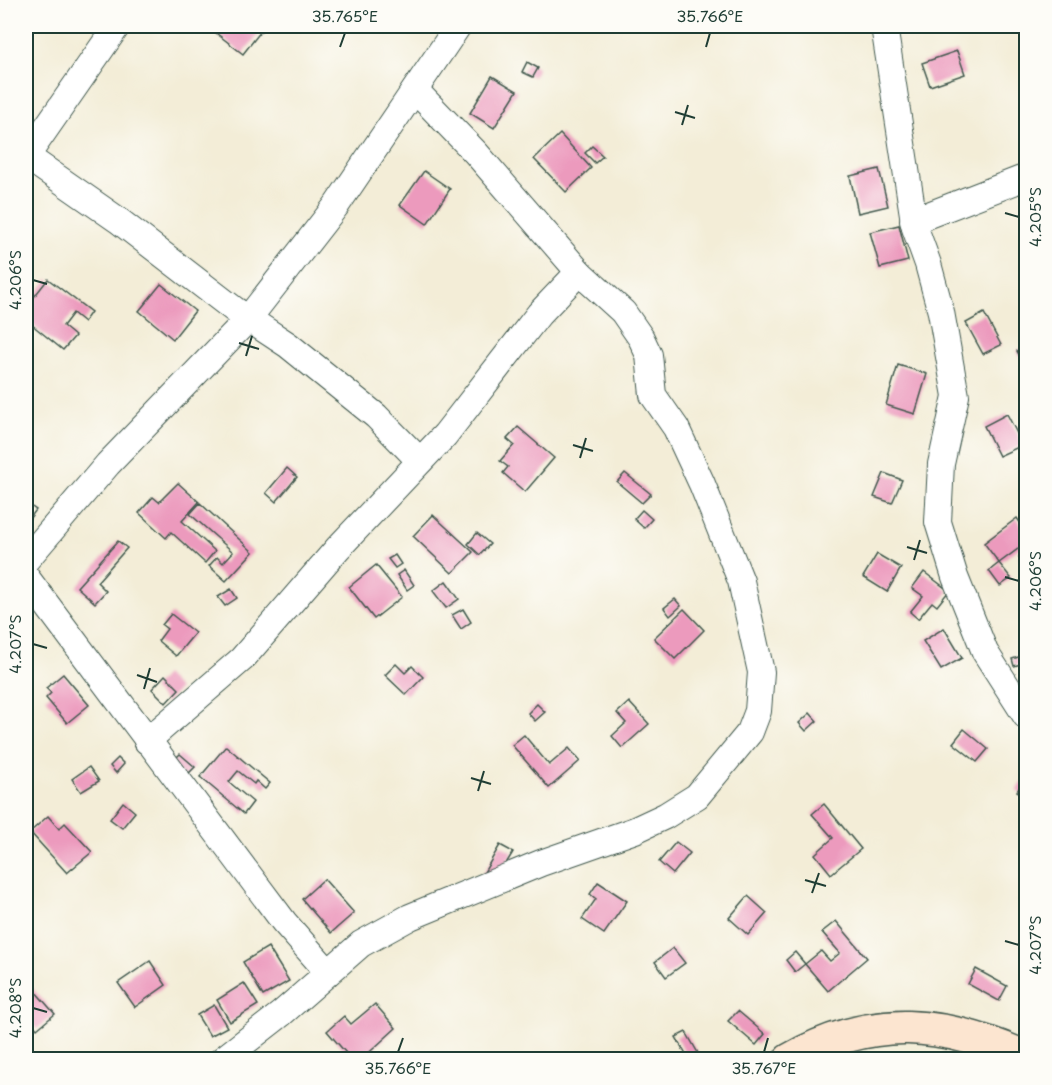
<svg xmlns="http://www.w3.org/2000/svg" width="1052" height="1085" font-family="'Playpen Sans',sans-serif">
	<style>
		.building { fill: #ec9abd }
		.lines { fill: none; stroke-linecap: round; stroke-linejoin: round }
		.street-casing { stroke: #3f574c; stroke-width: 28 }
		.secondary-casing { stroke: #3f574c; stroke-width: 36 }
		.street { stroke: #fff; stroke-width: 26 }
		.secondary { stroke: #fce5d0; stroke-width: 33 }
		.ticks { fill: none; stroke: #1f3d34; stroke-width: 2 }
		.neatline { fill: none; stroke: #1f3d34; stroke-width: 2 }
		.ticks-label { font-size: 15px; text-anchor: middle; fill: #1f3d34 }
	</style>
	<rect width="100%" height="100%" fill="#fdfcf7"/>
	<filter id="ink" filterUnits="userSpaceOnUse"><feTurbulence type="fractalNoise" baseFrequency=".0167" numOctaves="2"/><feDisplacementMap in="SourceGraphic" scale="12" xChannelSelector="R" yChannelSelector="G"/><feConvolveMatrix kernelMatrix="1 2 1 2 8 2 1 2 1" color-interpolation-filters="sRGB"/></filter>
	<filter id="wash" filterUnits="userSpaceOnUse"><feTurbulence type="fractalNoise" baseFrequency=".008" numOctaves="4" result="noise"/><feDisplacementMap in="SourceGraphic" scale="24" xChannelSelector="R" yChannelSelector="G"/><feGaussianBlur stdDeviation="1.35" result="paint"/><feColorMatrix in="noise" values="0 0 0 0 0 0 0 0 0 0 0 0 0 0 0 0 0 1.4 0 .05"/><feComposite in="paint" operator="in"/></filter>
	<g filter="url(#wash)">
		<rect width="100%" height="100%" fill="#f3edd7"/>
		<g id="blocks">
			<g class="building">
				<polygon points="207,26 265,26 243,54"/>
				<polygon points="957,51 965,74 930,86 922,63"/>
				<polygon points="527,62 538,68 533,77 522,72"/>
				<polygon points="492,76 517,91 494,128 470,113"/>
				<polygon points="560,134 591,168 566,192 534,159"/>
				<polygon points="592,146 603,156 595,163 585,153"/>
				<polygon points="879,169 888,206 858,213 850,176"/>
				<polygon points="424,171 450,189 427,224 400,205"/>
				<polygon points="899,225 908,261 880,268 870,232"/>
				<polygon points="48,279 91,312 84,322 73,313 63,326 75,336 63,350 26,320 26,307"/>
				<polygon points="161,284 195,311 173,339 139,311"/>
				<polygon points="984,313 1001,345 983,354 966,323"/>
				<polygon points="1026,346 1026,368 1017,351"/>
				<polygon points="898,365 927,374 915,414 886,405"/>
				<polygon points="1007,414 1023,445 999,456 984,426"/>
				<polygon points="518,427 554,458 525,492 503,473 508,467 500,461 514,445 507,439"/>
				<polygon points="287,468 297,477 276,502 266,493"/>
				<polygon points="625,473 651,494 642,503 617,482"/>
				<polygon points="884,473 902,480 892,503 874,497"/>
				<polygon points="178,483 199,502 182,521 215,551 205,563 171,532 166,538 139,513 153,497 159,502"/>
				<polygon points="26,503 36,510 29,519 26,516"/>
				<polygon points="200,503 253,552 226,581 209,566 217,557 223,563 233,552 190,514"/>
				<polygon points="642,510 652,519 644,528 634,519"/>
				<polygon points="433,515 473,552 452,573 413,536"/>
				<polygon points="1017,518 1026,531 1026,543 999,563 984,543"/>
				<polygon points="477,533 490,544 480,555 468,544"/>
				<polygon points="118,541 127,548 97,582 106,591 95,603 77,587"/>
				<polygon points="1026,551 1026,564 1024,565 1019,557"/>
				<polygon points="877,554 901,568 887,592 863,577"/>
				<polygon points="395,555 401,564 395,568 388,559"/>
				<polygon points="999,563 1011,578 1000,586 989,571"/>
				<polygon points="376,565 402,597 374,619 349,587"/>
				<polygon points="404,570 414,585 407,590 397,575"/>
				<polygon points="924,572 949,591 937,606 932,602 918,619 910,612 923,596 912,588"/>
				<polygon points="446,581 459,599 446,608 433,591"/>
				<polygon points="231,589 237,598 225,606 218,597"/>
				<polygon points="675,599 681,606 670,616 664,608"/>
				<polygon points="463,609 471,622 461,629 452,615"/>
				<polygon points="684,609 704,630 675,659 654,638"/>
				<polygon points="171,614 195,633 176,656 158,641 167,629 162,625"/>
				<polygon points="944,628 962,658 941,670 923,641"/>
				<polygon points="1022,656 1024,663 1014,666 1012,659"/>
				<polygon points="396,664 405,673 412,666 423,677 406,695 385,675"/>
				<polygon points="63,674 89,705 67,723 46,698 51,693 46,688"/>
				<polygon points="165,675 179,689 166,703 152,689"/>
				<polygon points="629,702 649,724 622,748 612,736 626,723 617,713"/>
				<polygon points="537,704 545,712 535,721 528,713"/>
				<polygon points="810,713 817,721 806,731 799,723"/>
				<polygon points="964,729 988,749 977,762 953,743"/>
				<polygon points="524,735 549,765 569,748 580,761 549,788 512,745"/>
				<polygon points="226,746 270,783 265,789 256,781 254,784 238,771 229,782 253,802 244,814 200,777"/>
				<polygon points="180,754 195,767 185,777 170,764"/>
				<polygon points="118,758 124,764 116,773 110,766"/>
				<polygon points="89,767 99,781 81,792 72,779"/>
				<polygon points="1026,777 1026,797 1017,791"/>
				<polygon points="123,802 135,812 122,828 110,819"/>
				<polygon points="824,804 861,849 831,874 815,854 833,838 812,814"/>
				<polygon points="48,816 59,829 65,823 92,852 67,873 30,832"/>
				<polygon points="676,842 690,853 673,874 659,862"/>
				<polygon points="500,845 513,852 495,882 483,874"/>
				<polygon points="324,879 354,913 331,933 302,899"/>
				<polygon points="598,882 627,901 604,934 582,919 596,899 590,894"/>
				<polygon points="748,896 767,913 748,935 729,918"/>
				<polygon points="836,921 867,958 828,991 805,964 821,951 830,961 840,953 822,932"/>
				<polygon points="268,947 289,981 263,996 243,962"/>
				<polygon points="673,948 685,963 666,977 655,962"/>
				<polygon points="795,952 805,964 795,972 786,960"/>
				<polygon points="150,961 166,985 135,1007 118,983"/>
				<polygon points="976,969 1007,986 999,1001 968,984"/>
				<polygon points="27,982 55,1014 37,1029 26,1016"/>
				<polygon points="244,983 258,1005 230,1022 217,1000"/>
				<polygon points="375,1004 396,1028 361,1060 352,1060 327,1031 344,1016 351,1024"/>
				<polygon points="214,1005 227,1027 210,1036 197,1015"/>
				<polygon points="738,1011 765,1034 756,1045 728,1021"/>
				<polygon points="686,1032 702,1060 689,1060 676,1037"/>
			</g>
		</g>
	</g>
	<g filter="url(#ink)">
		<use href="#blocks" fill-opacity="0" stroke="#3f574c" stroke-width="1.5"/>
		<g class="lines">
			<defs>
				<g id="street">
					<polyline points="884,26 915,228 928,264 941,312 956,396 941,464 938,522 955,577 985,652 1026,716"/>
					<polyline points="26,156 118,220 235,310 288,345 376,416 420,461"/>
					<polyline points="26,157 117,26"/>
					<polyline points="913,221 1021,179"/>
					<polyline points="26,560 108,464 248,319 336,206 458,26"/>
					<polyline points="26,577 284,922 328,972"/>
					<polyline points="147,741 242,659 338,548 445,435 539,314 579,272"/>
					<polyline points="222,1060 281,1014 361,944 410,917 541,863 635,830 665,816 697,796 750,732 758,711 761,672 741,581 702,484 676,428 653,395 649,355 641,338 623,312 579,272 476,153 415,90"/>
				</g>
				<path id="secondary" d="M790,1060c82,-47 154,-39 236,-2"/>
			</defs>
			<use href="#street" class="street-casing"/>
			<use href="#secondary" class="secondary-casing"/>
			<use href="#street" class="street"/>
			<use href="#secondary" class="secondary"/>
		</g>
	</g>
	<path class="ticks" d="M340,47l5,-14M706,47l4,-14M675,112l20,6M682,125l6,-20M1005,213l14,4M33,280l14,4M239,343l20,6M246,356l6,-20M573,445l20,6M580,458l6,-20M907,547l20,6M914,560l6,-20M1005,577l14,4M33,644l14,4M137,675l20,7M144,689l6,-21M471,778l20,6M478,791l6,-20M805,880l21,6M812,893l7,-20M1005,941l14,4M33,1008l14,4M398,1052l5,-14M764,1052l4,-14"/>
	<rect width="1052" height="1085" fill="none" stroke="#fdfcf7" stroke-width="66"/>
	<rect x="33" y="33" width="986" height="1019" class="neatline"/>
	<g class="ticks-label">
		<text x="345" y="22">35.765°E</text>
		<text x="710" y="22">35.766°E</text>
		<text transform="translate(1036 217) rotate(-90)" y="5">4.205°S</text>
		<text transform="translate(16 280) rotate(-90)" y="5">4.206°S</text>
		<text transform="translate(1036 581) rotate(-90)" y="5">4.206°S</text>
		<text transform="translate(16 644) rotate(-90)" y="5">4.207°S</text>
		<text transform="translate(1036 945) rotate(-90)" y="5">4.207°S</text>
		<text transform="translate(16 1008) rotate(-90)" y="5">4.208°S</text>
		<text x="398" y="1074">35.766°E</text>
		<text x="764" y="1074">35.767°E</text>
	</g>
</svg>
